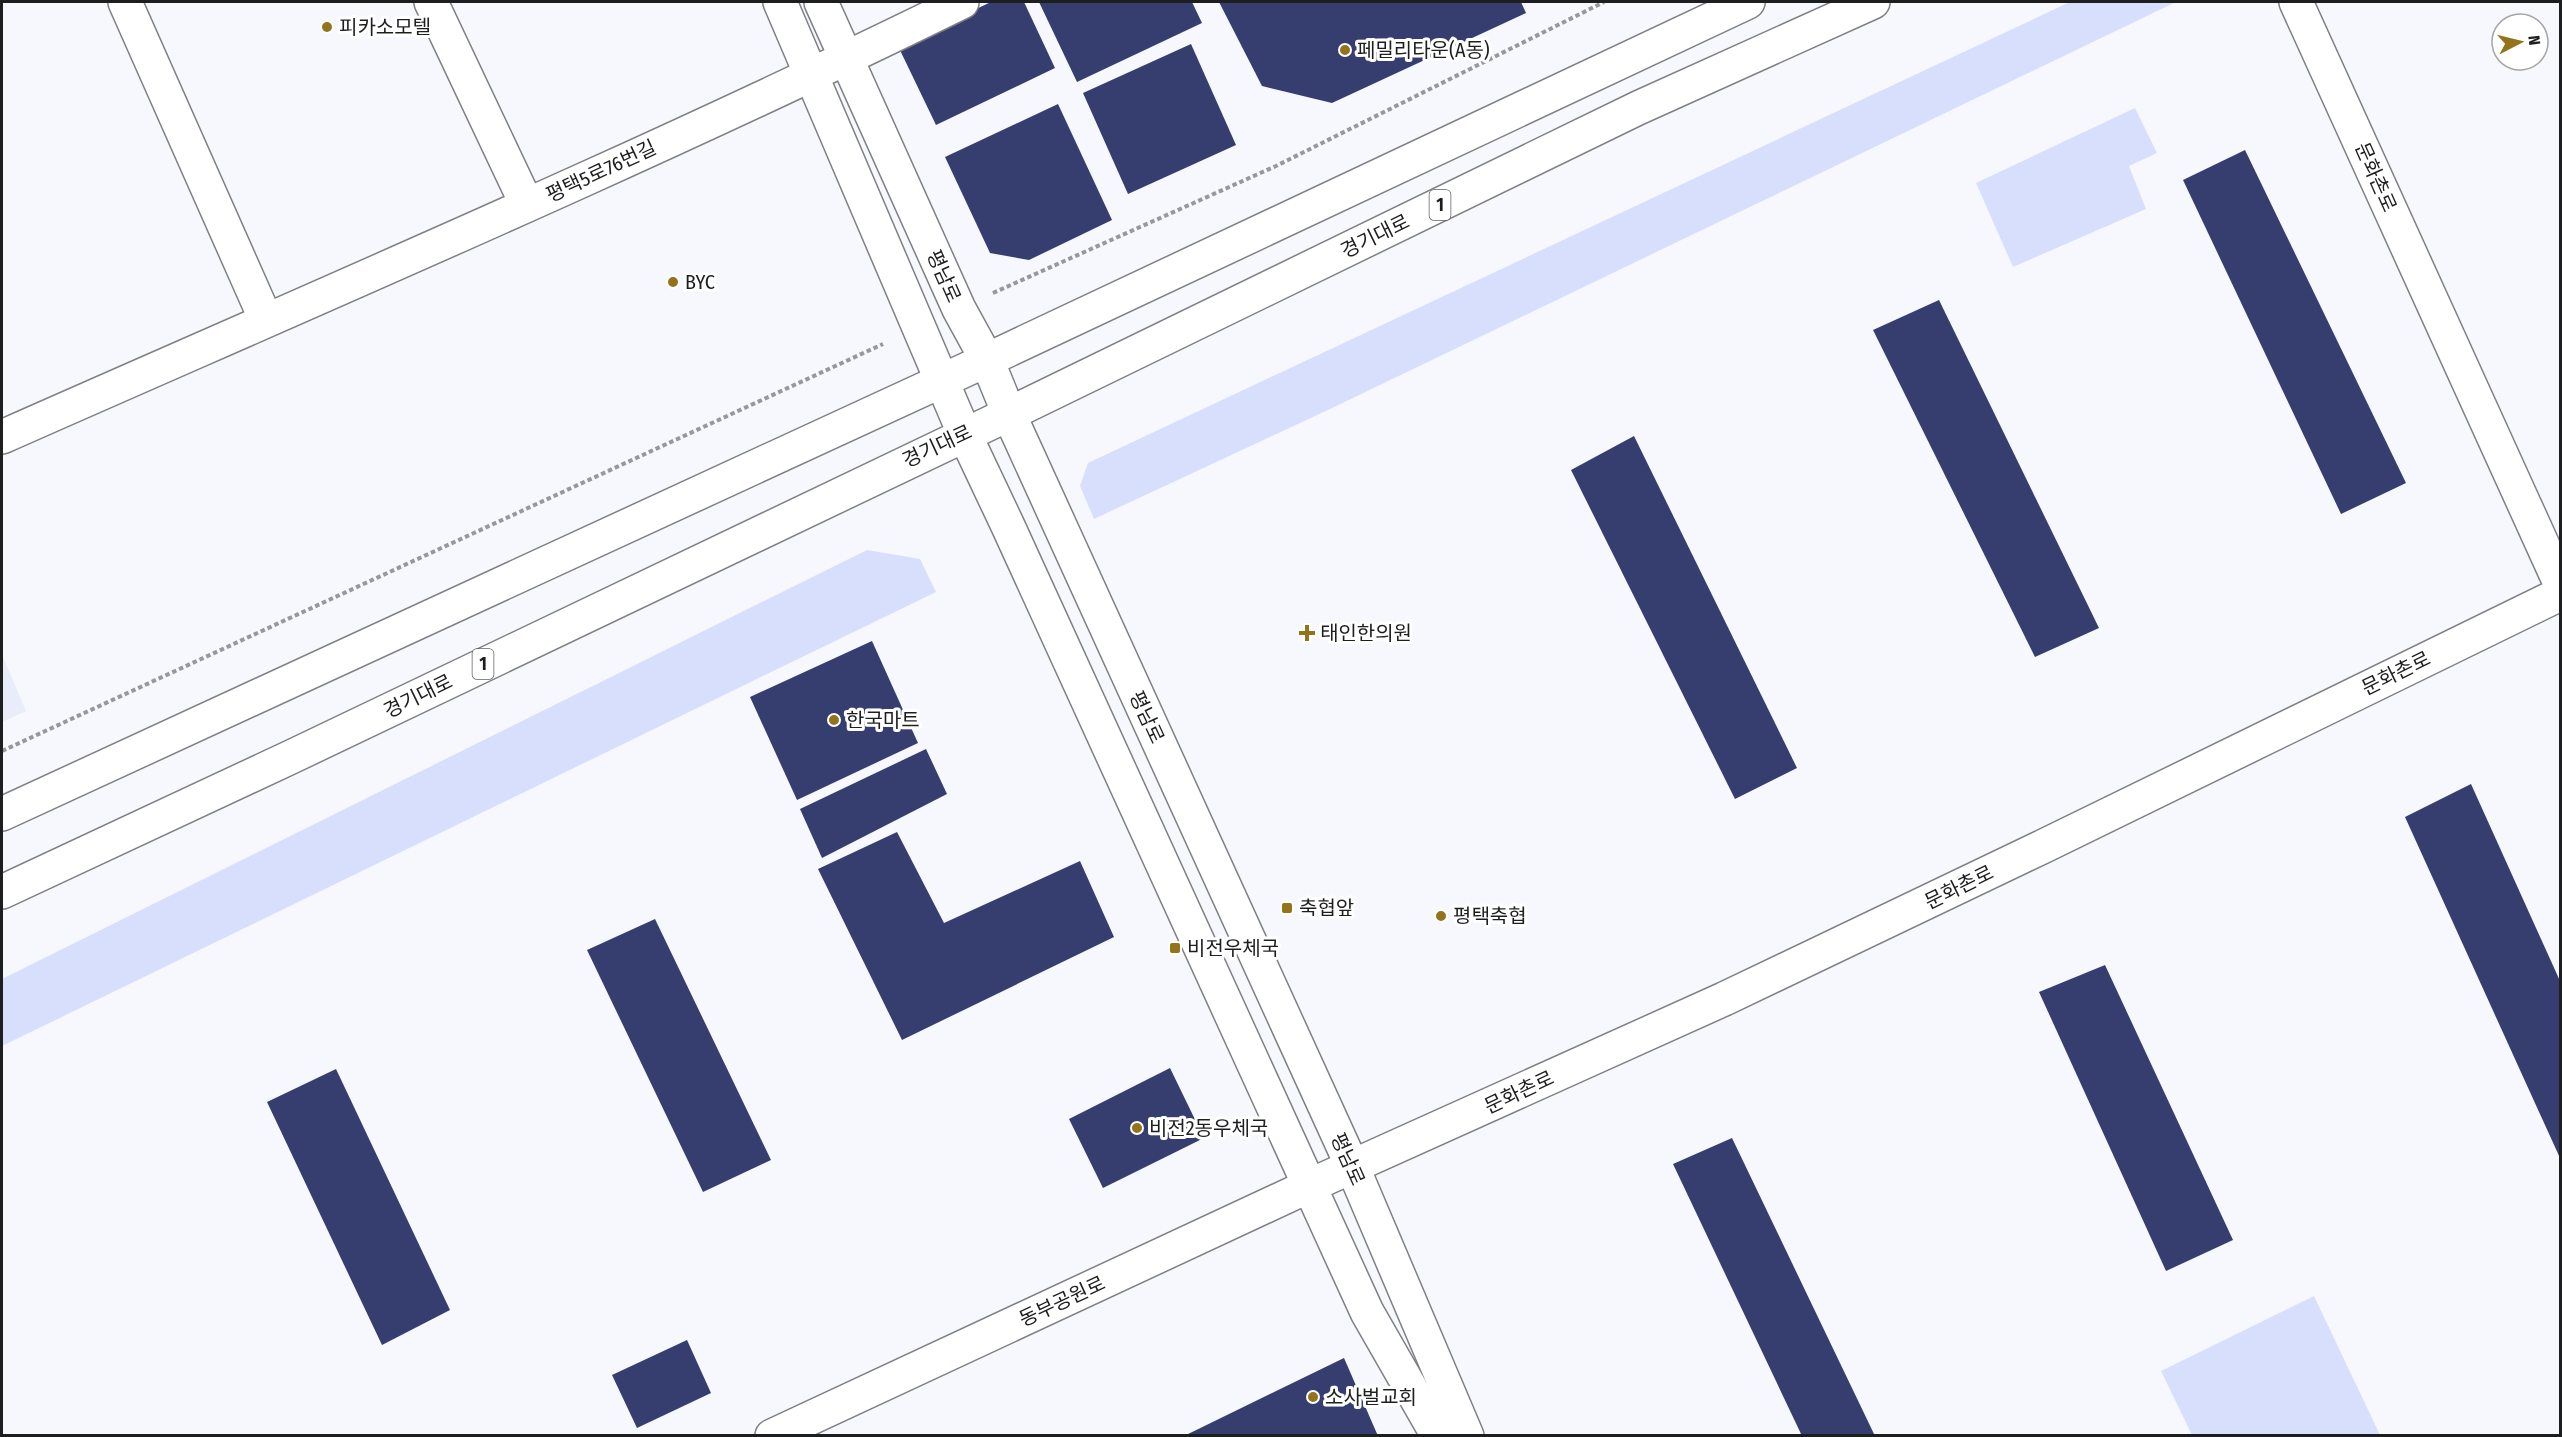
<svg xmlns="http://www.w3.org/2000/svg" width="2562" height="1437" font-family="'Fira Sans Condensed','Noto Sans KR',sans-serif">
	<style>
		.built { fill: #e9ecf9 }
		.green { fill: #d8dffc }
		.building { fill: #363e70 }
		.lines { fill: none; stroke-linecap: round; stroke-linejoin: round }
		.street-casing { stroke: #7f8085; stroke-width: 36 }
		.secondary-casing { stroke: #7f8085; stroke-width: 36 }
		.primary-casing { stroke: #7f8085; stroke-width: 36 }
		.path { stroke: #96989b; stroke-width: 4; stroke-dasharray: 4.5 3; stroke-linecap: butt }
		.street { stroke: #fff; stroke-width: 33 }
		.secondary { stroke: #fff; stroke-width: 33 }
		.primary { stroke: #fff; stroke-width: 33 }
		.poi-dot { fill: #93741b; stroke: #fff; stroke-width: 2 }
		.labels { text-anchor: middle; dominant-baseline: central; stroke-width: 6; stroke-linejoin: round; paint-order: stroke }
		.shield { fill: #fff; stroke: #616262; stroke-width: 1.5 }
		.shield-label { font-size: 18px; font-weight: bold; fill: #1d1e1f }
		.poi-label { font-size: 20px; fill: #1d1e1f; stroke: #fff; text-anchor: start }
		.street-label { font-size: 20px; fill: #1d1e1f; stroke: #fff }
	</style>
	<rect width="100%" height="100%" fill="#f6f8fd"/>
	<polygon class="built" points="2,655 26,711 2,722"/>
	<g class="green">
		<polygon points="2070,2 2176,2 1330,409 1094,519 1080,486 1088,463"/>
		<polygon points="2135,108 2157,153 2129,166 2146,209 2013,267 1976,183"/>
		<polygon points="867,550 920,559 936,592 2,1046 2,979"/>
		<polygon points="2314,1296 2380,1435 2192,1435 2161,1371"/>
	</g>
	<g class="building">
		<polygon points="991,2 1024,2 1055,68 936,125 898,46"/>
		<polygon points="1039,2 1192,2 1202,23 1077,82"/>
		<polygon points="1219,2 1521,2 1526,13 1332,103 1262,86"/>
		<polygon points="1191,44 1236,145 1128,194 1083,93"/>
		<polygon points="1058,104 1112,220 1029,260 990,253 945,157"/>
		<polygon points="2245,150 2406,483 2341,514 2183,180"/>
		<polygon points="1939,300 2099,628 2035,657 1873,330"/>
		<polygon points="1634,436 1797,768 1735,799 1571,470"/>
		<polygon points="872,641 918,743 797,800 750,697"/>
		<polygon points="926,749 947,794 822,858 800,809"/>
		<polygon points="2471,784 2560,981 2560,1158 2405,817"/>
		<polygon points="897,832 944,923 1080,861 1114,937 902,1040 818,869"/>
		<polygon points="655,919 771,1160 703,1192 587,950"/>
		<polygon points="2105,965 2233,1240 2166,1271 2039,992"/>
		<polygon points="1170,1068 1204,1138 1103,1188 1069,1119"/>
		<polygon points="336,1069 450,1310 382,1345 267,1102"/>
		<polygon points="1732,1138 1875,1436 1802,1436 1673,1164"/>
		<polygon points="687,1340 711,1393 637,1428 612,1375"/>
		<polygon points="1344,1358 1378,1436 1184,1436"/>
	</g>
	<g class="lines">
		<defs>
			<g id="street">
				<polyline points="125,2 266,320"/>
				<polyline points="431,2 527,205"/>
				<polyline points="2296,2 2560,583"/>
				<path d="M2,437c321,-142 645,-280 960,-435"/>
				<polyline points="772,1436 1311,1185 1724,999 2044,846 2560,594"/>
			</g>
			<g id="secondary">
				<polyline points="780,2 964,433 1008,526 1367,1312 1438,1436"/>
				<polyline points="821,2 959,309 987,360 1009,414 1353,1168 1467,1436"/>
			</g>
			<g id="primary">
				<polyline points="2,814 987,360 1748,2"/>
				<polyline points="2,892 291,757 1009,414 1638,108 1873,2"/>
			</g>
		</defs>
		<use href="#street" class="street-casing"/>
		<use href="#secondary" class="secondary-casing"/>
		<use href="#primary" class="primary-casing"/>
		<g class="path">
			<polyline points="993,293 1276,166 1604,2"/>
			<polyline points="2,751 883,344"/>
		</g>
		<use href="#street" class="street"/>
		<use href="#secondary" class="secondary"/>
		<use href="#primary" class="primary"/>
	</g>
	<g class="poi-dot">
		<circle cx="327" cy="27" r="6"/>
		<circle cx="1345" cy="50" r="6"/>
		<circle cx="673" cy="282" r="6"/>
		<path d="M1304 624h6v6h6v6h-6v6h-6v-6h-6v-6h6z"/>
		<circle cx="834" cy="720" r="6"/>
		<rect x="1281" y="902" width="12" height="12" rx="3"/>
		<circle cx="1441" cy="916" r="6"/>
		<rect x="1169" y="942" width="12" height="12" rx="3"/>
		<circle cx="1137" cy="1128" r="6"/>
		<circle cx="1313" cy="1397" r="6"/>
	</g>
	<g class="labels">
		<g class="shield">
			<rect x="1429.5" y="190" width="21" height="30" rx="4.5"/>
			<rect x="472.5" y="649" width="21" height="30" rx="4.5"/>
		</g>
		<g class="shield-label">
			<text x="1440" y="205">1</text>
			<text x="483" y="664">1</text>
		</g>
		<g class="poi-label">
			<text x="339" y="27">피카소모텔</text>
			<text x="1357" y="50">페밀리타운(A동)</text>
			<text x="685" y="282">BYC</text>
			<text x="1320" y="633">태인한의원</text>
			<text x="846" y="720">한국마트</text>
			<text x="1299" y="908">축협앞</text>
			<text x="1453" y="916">평택축협</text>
			<text x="1187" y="948">비전우체국</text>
			<text x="1149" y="1128">비전2동우체국</text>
			<text x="1325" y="1397">소사벌교회</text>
		</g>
		<g class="street-label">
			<text transform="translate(601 171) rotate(-25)">평택5로76번길</text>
			<text transform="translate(2376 177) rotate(66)">문화촌로</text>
			<text transform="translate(1375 236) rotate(-26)">경기대로</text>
			<text transform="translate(944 276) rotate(66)">평남로</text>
			<text transform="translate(937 446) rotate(-25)">경기대로</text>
			<text transform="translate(2396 673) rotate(-26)">문화촌로</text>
			<text transform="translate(418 696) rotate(-26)">경기대로</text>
			<text transform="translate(1147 717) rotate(65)">평남로</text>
			<text transform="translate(1959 887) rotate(-26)">문화촌로</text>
			<text transform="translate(1519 1092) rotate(-25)">문화촌로</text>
			<text transform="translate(1348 1159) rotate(66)">평남로</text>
			<text transform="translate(1062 1301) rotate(-25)">동부공원로</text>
		</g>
	</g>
	<rect width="2562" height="1437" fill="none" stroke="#1d1e1f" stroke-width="6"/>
	<g transform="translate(2520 42) rotate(83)"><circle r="28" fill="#ffffff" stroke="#a5a5a5" stroke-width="1.5"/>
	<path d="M0-4.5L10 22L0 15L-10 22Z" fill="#93741b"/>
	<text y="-9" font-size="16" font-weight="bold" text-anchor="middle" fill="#1d1e1f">N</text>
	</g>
</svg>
